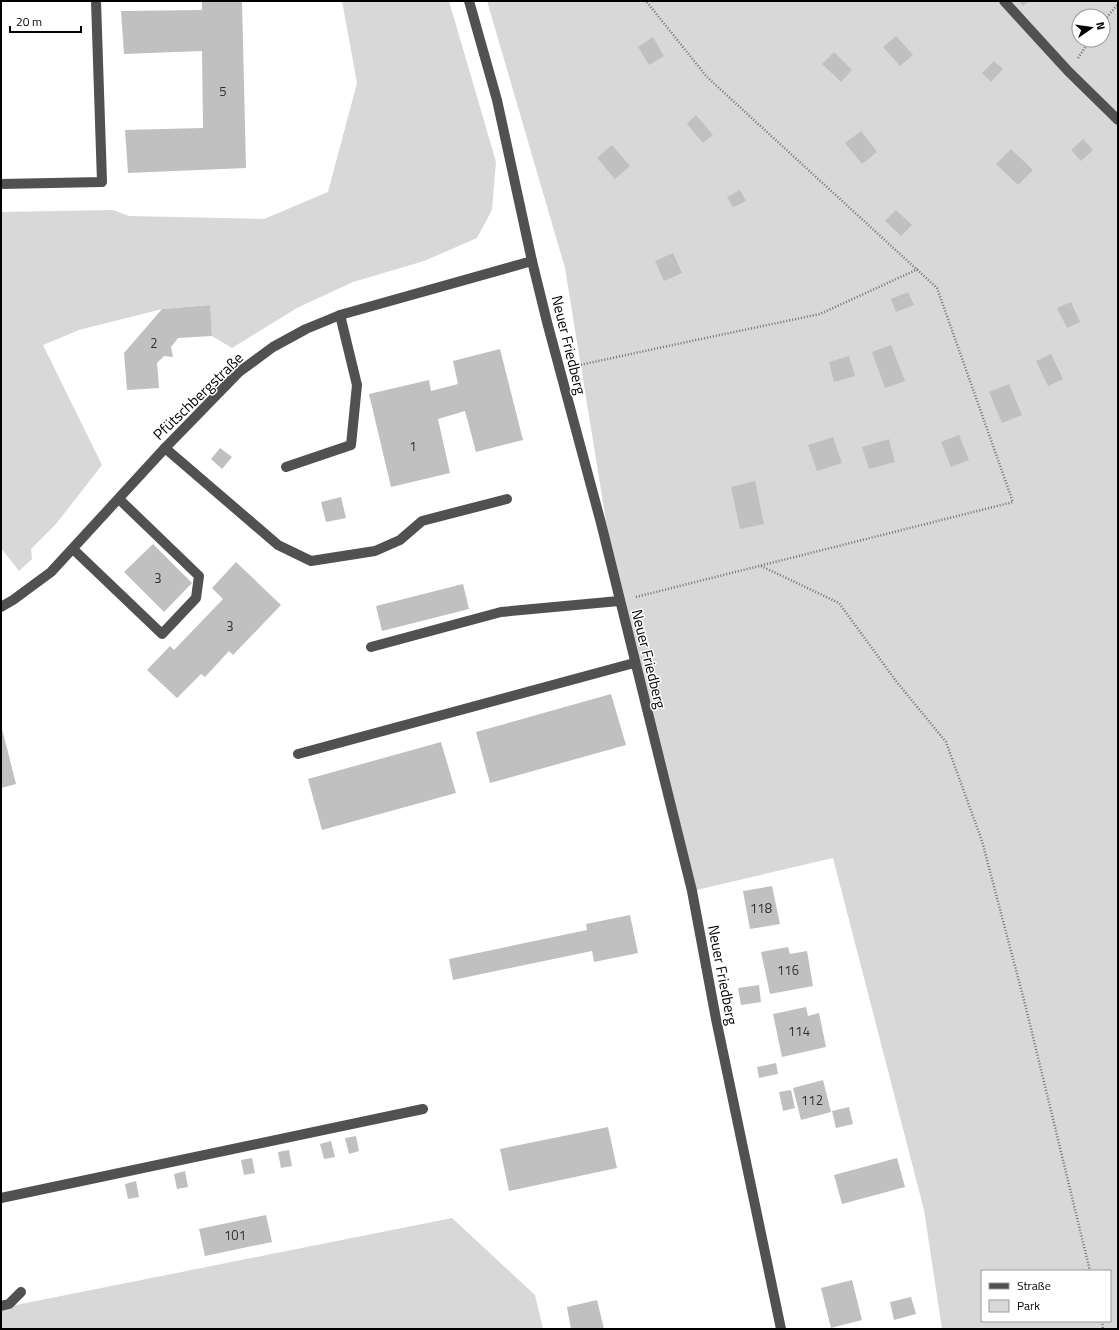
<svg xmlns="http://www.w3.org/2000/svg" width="1119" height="1330" font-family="'Titillium Web',sans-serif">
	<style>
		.green { fill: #d8d8d8; fill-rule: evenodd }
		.building { fill: #c0c0c0 }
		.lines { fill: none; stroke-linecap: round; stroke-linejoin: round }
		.path { stroke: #737373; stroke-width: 2.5; stroke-dasharray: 1 2; stroke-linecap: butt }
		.minor { stroke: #515151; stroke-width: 10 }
		.labels { text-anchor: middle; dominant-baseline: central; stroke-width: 3; stroke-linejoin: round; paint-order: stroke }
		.number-label { font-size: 13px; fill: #303030 }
		.street-label { font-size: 15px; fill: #000; stroke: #fff }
	</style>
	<rect width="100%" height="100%" fill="#fff"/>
	<g class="green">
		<polygon points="342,1 449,1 496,162 492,210 477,238 424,261 353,282 297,308 232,348 212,336 209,305 162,309 79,330 43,345 102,465 56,524 31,549 32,559 19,571 1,548 1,212 113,210 129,216 264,219 328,192 357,83"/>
		<path d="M487,1h631v1328h-176l-18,-119 -91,-352 -141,33 -73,-290 -54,-333zM1079,16h24v24h-24zM982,1271h128v50h-128z"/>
		<polygon points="452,1218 535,1295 543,1329 1,1329 1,1308"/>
	</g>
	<g class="building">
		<polygon points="202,1 242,1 246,168 128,173 125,130 203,128 202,51 124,54 121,11 202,10"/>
		<polygon points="1018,1 1029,1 1023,6"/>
		<polygon points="896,36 913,55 900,66 883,47"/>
		<polygon points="653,37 664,56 649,65 638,47"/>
		<polygon points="834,52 852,70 841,82 822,64"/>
		<polygon points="994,61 1003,69 991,82 982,73"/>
		<polygon points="696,115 713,135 703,143 687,124"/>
		<polygon points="861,131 877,152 862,164 845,143"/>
		<polygon points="1083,139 1093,150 1081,161 1071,150"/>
		<polygon points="612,145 630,166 615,179 597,158"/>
		<polygon points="1011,149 1033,170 1018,185 996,164"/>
		<polygon points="740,190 746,201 733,207 727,197"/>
		<polygon points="896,210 912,225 901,236 885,221"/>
		<polygon points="673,253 682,273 664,281 655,261"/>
		<polygon points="908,292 914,305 896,312 891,299"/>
		<polygon points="1071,302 1080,322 1067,328 1057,308"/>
		<polygon points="210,305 212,336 178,338 171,347 173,357 164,356 157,363 159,388 127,390 124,353 162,309"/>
		<polygon points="891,345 905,381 885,388 872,352"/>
		<polygon points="500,349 523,440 476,452 465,411 438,419 450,473 391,487 369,394 429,380 431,391 458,384 453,361"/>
		<polygon points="1051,354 1063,379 1048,386 1036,361"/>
		<polygon points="849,356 855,376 834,382 829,362"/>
		<polygon points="1009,384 1022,415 1002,423 989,392"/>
		<polygon points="959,435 969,460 951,467 941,442"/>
		<polygon points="833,437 842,463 817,471 808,445"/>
		<polygon points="889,439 895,462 869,469 862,447"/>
		<polygon points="220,448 232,457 222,469 211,459"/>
		<polygon points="755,481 764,524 740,529 731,487"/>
		<polygon points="341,497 346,518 326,522 321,502"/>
		<polygon points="153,544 192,583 164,612 124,572"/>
		<polygon points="236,562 281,605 233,655 229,651 205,677 201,674 177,698 147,670 170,646 174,650 223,599 212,588"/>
		<polygon points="463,584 469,609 382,631 376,606"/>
		<polygon points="611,694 626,745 490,783 476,732"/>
		<polygon points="1,725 16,784 1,788"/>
		<polygon points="441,742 456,793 322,830 308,779"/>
		<polygon points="772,886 780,924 750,929 743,891"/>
		<polygon points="630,915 638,953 594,962 592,951 453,980 449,959 587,930 586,924"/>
		<polygon points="788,947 790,954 807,951 813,986 770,994 761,952"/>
		<polygon points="759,985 761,1002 741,1005 738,988"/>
		<polygon points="806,1007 808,1016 819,1013 826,1047 782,1057 773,1014"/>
		<polygon points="776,1063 778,1074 759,1078 757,1067"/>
		<polygon points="823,1080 831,1112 801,1120 793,1088"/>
		<polygon points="791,1090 795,1108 783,1111 779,1092"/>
		<polygon points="849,1107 853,1124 836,1128 832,1111"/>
		<polygon points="608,1127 617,1168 509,1191 500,1149"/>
		<polygon points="356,1136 359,1151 349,1154 345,1138"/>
		<polygon points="331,1141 335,1157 324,1159 320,1144"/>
		<polygon points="289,1150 292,1166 281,1168 278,1152"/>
		<polygon points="252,1158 255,1173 244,1175 241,1160"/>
		<polygon points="897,1158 905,1187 842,1204 834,1175"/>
		<polygon points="185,1171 188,1187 177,1189 174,1174"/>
		<polygon points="136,1181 139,1197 128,1199 125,1184"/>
		<polygon points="266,1215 272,1242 205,1256 199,1229"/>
		<polygon points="852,1280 862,1320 831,1328 821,1288"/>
		<polygon points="911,1297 916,1314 894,1320 890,1302"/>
		<polygon points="597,1300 604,1329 571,1329 567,1307"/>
	</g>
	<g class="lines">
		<g class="path">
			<polyline points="1103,22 1118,4"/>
			<polyline points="1078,58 1090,40"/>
			<polyline points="575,366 696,340 820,314 918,269"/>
			<polyline points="761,566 839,603 896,681 946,742 982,841 1026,1008 1090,1271"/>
			<polyline points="636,597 1013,502 937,288 707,77 646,1"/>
			<polyline points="1102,1321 1103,1329"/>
		</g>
		<g class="minor">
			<polyline points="469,1 497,100 532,261 547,322 601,523 692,891 716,1019 781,1329"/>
			<polyline points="1004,1 1068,71 1118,120"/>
			<polyline points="1,184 102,182 96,1"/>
			<polyline points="165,448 278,545 311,561 375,551 400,540 422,521 507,499"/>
			<polyline points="286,467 351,445 357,385 340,315"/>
			<polyline points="73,549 162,634 196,598 199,576 119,499"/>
			<polyline points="1,607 13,600 51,572 165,448 239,372 273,347 306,329 340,315 532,261"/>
			<polyline points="371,647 501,612 619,601"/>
			<polyline points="298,754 634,663"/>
			<polyline points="1,1198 423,1109"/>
			<polyline points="1,1306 9,1304 21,1292"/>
		</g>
	</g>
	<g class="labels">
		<g class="number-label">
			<text x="223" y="91">5</text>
			<text x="154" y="343">2</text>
			<text x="413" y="446">1</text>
			<text x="158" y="578">3</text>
			<text x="230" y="626">3</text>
			<text x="761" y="908">118</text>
			<text x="788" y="970">116</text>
			<text x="799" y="1031">114</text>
			<text x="812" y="1100">112</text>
			<text x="235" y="1235">101</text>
		</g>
		<g class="street-label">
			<text transform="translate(569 345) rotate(76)">Neuer Friedberg</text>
			<text transform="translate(198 396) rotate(-44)">Pfütschbergstraße</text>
			<text transform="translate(649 659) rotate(76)">Neuer Friedberg</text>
			<text transform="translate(723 975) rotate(79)">Neuer Friedberg</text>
		</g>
	</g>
	<rect width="1119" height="1330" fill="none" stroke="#000000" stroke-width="4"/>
	<rect x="981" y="1270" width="130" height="52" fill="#ffffff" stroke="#999999"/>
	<rect x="989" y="1283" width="20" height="6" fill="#515151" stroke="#999999"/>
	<text x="1017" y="1290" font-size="12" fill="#000000">Straße</text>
	<rect x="989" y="1300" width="20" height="12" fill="#d8d8d8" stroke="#999999"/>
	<text x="1017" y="1310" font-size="12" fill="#000000">Park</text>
	<g transform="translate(1091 28) rotate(77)"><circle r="19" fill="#ffffff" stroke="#999999"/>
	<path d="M0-3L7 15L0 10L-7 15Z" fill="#000000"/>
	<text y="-6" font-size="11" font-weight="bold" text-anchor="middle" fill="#000000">N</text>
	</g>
	<path d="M10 26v6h71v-6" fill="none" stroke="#000000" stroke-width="2"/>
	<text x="16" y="26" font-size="12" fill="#000000" stroke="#ffffff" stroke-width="3" paint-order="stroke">20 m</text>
</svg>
